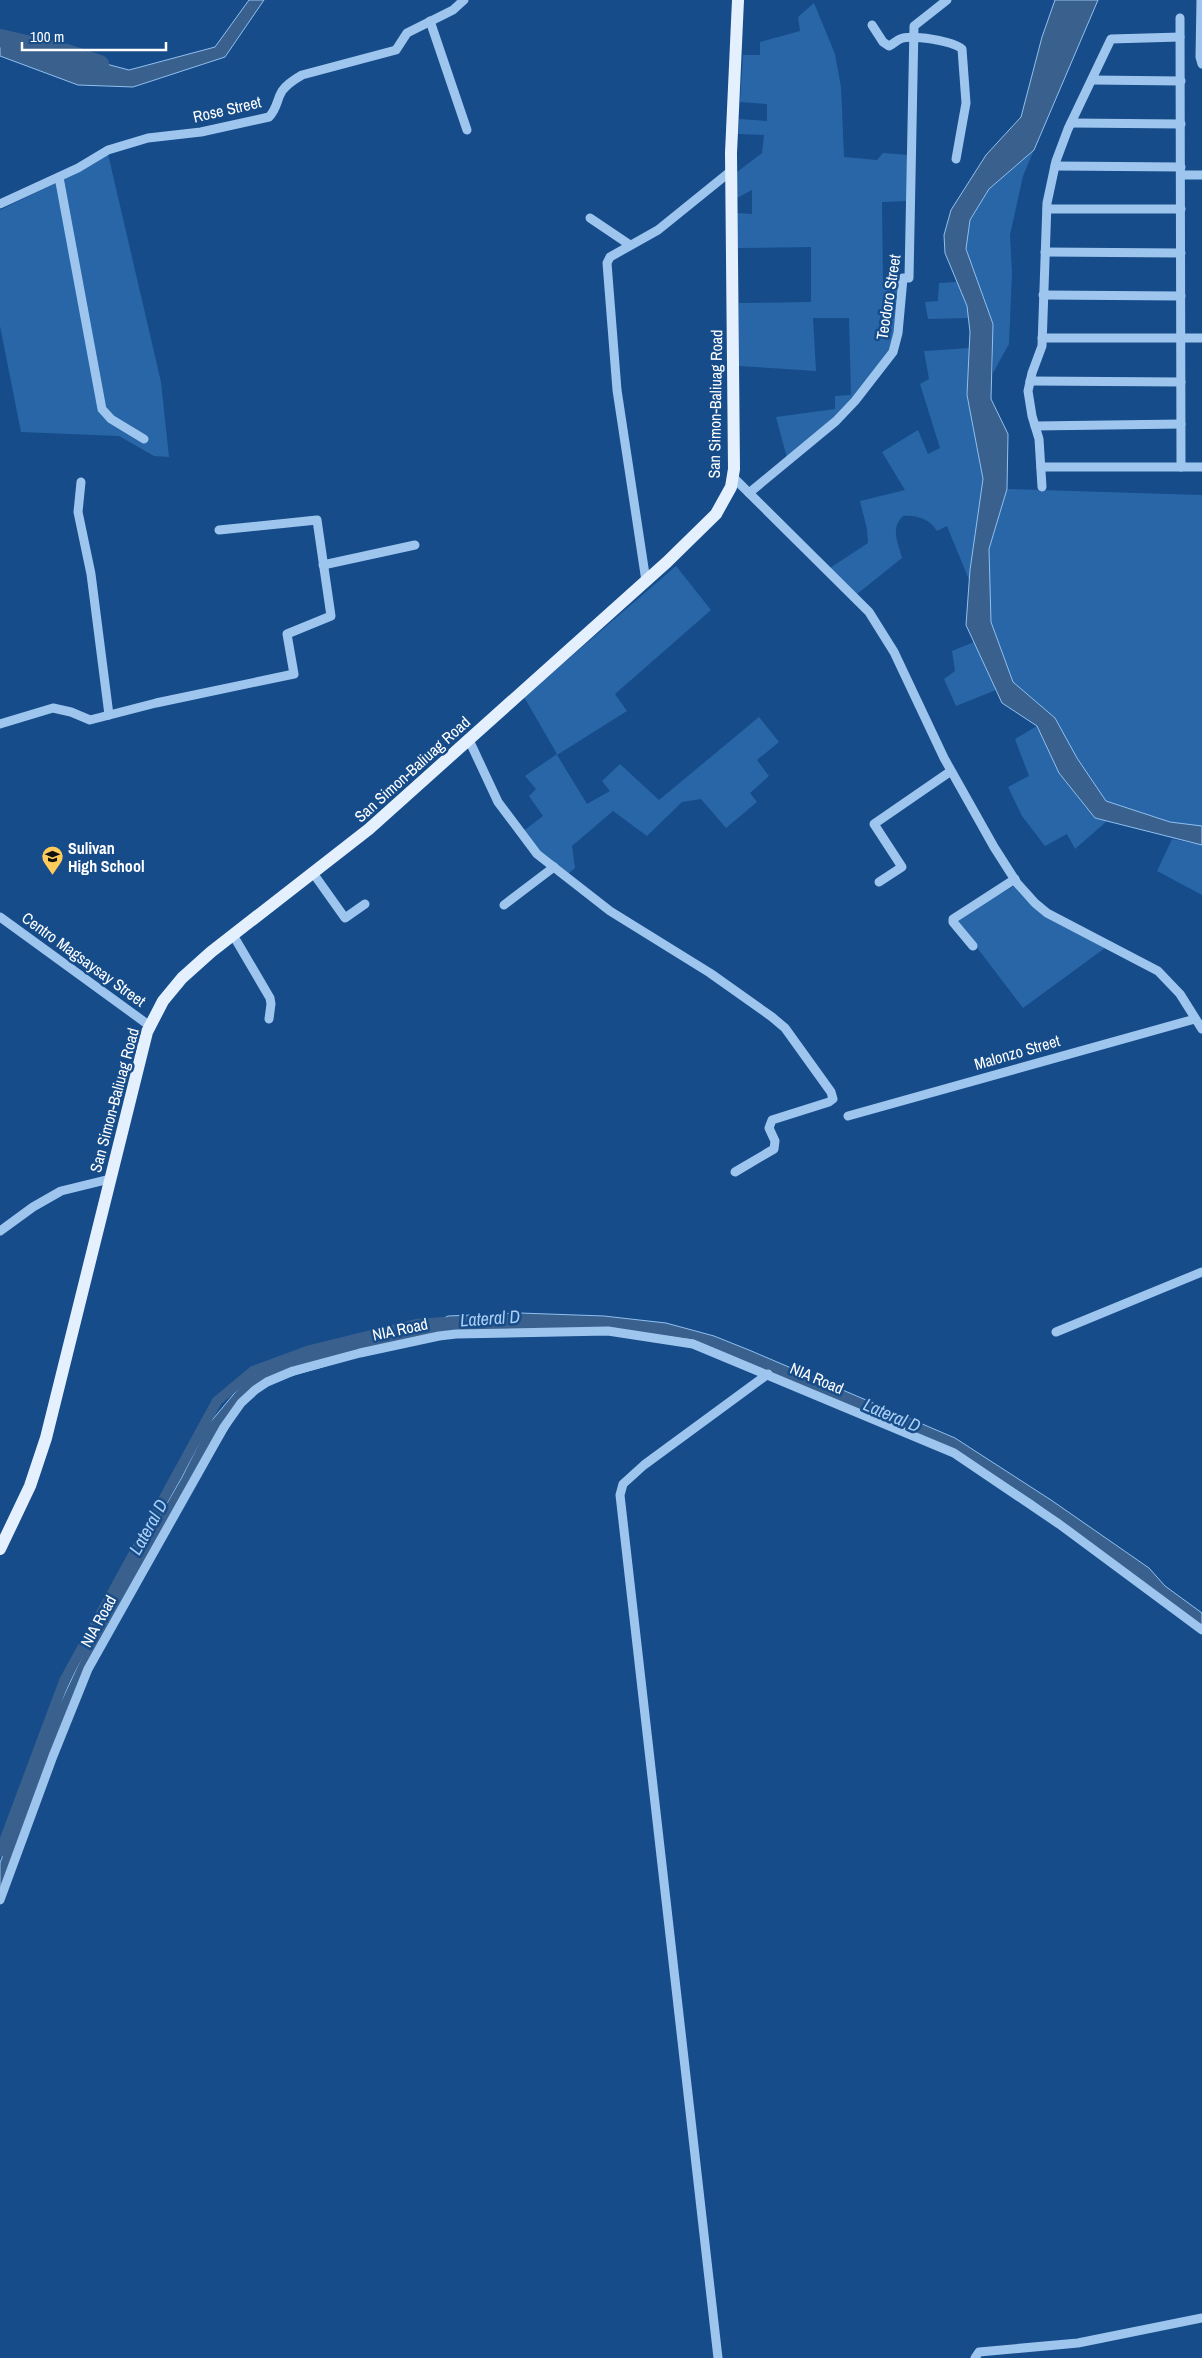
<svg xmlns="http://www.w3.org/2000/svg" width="1202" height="2358" font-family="'Archivo Narrow',sans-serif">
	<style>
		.green { fill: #2966a8 }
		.water { fill: #3a618e; stroke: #90c0f1 }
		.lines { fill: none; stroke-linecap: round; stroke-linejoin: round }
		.canal { stroke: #3a618e; stroke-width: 10 }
		.river { stroke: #3a618e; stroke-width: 18 }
		.minor { stroke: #9ec5ee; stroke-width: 9 }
		.major { stroke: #e5f0ff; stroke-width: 12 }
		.labels { text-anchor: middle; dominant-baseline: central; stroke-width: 5; stroke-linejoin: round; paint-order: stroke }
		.street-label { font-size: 16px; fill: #fff; stroke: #164c89 }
		.poi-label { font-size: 16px; font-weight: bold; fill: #fff; stroke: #164c89; text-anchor: start }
		.water-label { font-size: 18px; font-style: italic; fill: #aacff6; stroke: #164c89 }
	</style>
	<rect width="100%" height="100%" fill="#164c89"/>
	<g class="green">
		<polygon points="814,3 835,54 841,87 844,157 877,160 883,153 909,155 909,201 882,202 883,282 899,283 895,333 890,350 847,406 787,458 776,417 835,409 835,396 851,395 849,318 813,318 816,371 739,366 739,303 811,302 811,247 737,248 736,213 752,214 752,190 737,198 737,172 762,153 764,135 738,134 739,119 767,121 767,104 740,102 743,55 760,55 760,42 800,31 798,17"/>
		<polygon points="1034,150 1023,176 1010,235 1012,273 1009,344 993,373 993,324 966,249 970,220 989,189"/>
		<polygon points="108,154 161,382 169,457 154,456 119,436 21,432 0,326 0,210 56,183 108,421 144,443 147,436 114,416 106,406 64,179"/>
		<polygon points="957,282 967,306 969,318 928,319 925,302 938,301 939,283"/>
		<path d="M970,348l-3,47 16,84 -14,101 -22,-54 -10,5c-7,-12 -21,-16 -34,-15 -13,12 -5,27 -1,42l-45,36 -27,-26 38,-25 -1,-14 -7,-28 45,-11 -23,-38 36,-22 10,24 12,-6 -20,-64 9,-5 -5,-28z"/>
		<polygon points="1007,489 1202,495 1202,826 1170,822 1106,801 1077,758 1055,718 1013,682 991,622 989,549"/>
		<polygon points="676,566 711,610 615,694 627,711 557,755 587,804 610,791 602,781 620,764 659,800 759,717 779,742 757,760 769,776 750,793 757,802 726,828 701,799 682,802 647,836 613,811 572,846 575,868 568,874 538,852 522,832 543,816 529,796 536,789 525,776 557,754 524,697"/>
		<polygon points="974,642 996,690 956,706 944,679 955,671 952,651"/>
		<polygon points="1037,726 1059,773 1095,818 1107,821 1075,849 1067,834 1045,846 1022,816 1008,787 1029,776 1015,739"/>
		<polygon points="1172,839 1202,845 1202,895 1157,871"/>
		<polygon points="1014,886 1042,914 1105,948 1023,1008 956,920"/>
	</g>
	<g class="water">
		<polygon points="249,0 264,0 225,57 133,87 78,85 0,56 0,36 129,70 215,47"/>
		<polygon points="1055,0 1098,0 1034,150 989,189 970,220 966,249 993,324 991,399 1008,434 1007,489 989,549 991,622 1013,682 1055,718 1077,758 1106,801 1170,822 1202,826 1202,845 1095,818 1059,773 1037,726 1002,703 966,625 970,570 983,479 967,395 970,332 967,306 945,253 944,235 951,210 986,155 1021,117 1042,37"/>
		<polygon points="520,1313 604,1316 666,1323 714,1336 749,1350 955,1438 1051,1500 1149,1568 1165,1586 1202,1613 1202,1626 1033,1501 955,1450 693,1340 608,1329 440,1333 253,1387 99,1642 0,1890 0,1863 50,1725 97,1625 182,1477 208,1425 238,1389 253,1376 275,1365 308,1353 423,1325 440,1320 448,1316"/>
	</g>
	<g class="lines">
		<polyline class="canal" points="0,1852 64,1681 217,1401 253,1371 310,1350 416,1324 444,1322"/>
		<polyline class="river" points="0,38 67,53 100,64"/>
		<g class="minor">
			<polyline points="1201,0 1200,57 1202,64"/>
			<polyline points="1180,18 1181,467"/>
			<polyline points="430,21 467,130"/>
			<path d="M872,25l11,17 6,4c4,-2 7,-5 11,-7 11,-5 53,2 62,10l4,54 -10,56"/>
			<polyline points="1092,80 1181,81"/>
			<polyline points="1071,123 1181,124"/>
			<polyline points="1055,166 1181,167"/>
			<polyline points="1181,175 1202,175"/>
			<polyline points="59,177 102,409 111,419 144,439"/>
			<path d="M0,204l78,-36 30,-18 40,-12 53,-6 68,-15c9,-10 7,-16 13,-26 5,-7 13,-12 20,-16l94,-25 11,-17 46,-23 11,-10"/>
			<polyline points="1047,209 1181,209"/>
			<polyline points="590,218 630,245"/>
			<polyline points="1045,252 1181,253"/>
			<polyline points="1043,295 1181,296"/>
			<polyline points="1042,338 1202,338"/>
			<polyline points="1030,381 1181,382"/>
			<polyline points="1035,426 1181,424"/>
			<polyline points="1041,467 1202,467"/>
			<polyline points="733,477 869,612 894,652 944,758 994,847 1017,883 1035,903 1047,913 1158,971 1180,994 1202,1029"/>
			<polyline points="81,482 78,512 91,574 109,715"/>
			<polyline points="1042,487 1039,439 1032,416 1028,391 1032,373 1042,346 1047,203 1056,161 1068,129 1111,39 1180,37"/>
			<polyline points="749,493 836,421 855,401 893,352 898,333 903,278 909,278 914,26 947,0"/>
			<polyline points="323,565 415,545"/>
			<polyline points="646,581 617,390 607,263 610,257 658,230 731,171"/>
			<polyline points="0,724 53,708 71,712 90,720 156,703 294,674 287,634 331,616 317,520 219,530"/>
			<polyline points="469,740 498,802 537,854 610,911 710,973 772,1017 785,1028 831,1092 833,1099 829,1102 772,1120 769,1128 775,1141 774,1149 735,1172"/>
			<polyline points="313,873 345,918 365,904"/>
			<polyline points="879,882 902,867 874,824 951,771"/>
			<polyline points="504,905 554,867"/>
			<polyline points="0,917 150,1026"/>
			<polyline points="233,935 270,998 271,1004 269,1019"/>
			<polyline points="973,946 953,922 953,919 1015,879"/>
			<polyline points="848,1116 1195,1019"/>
			<polyline points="0,1231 33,1207 61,1191 110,1179"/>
			<polyline points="1056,1332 1202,1272"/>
			<polyline points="0,1900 53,1756 88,1669 224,1427 241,1403 255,1390 267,1382 293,1371 360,1353 439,1336 456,1334 608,1331 693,1344 954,1453 1059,1524 1202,1630"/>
			<polyline points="718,2358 620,1495 623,1484 644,1465 768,1374"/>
			<polyline points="975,2358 979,2352 1078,2343 1202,2318"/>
		</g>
		<polyline class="major" points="0,1549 30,1486 46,1438 147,1032 163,1001 182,978 211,952 369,829 667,562 716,514 731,487 734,469 731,153 738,0"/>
	</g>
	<defs>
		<symbol id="school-pin" viewBox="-11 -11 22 30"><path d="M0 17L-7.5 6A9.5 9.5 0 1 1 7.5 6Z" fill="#ffcb5b" stroke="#164c89"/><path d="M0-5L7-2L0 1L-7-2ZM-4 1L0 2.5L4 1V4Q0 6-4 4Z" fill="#111"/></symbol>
	</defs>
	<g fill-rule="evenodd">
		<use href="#school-pin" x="40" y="844" width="25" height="34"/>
	</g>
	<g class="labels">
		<g class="street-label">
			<text transform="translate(227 109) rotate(-13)">Rose Street</text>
			<text transform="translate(888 297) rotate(-81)">Teodoro Street</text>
			<text transform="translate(715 404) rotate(-89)">San Simon-Baliuag Road</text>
			<text transform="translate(412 769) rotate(-42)">San Simon-Baliuag Road</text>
			<text transform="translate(84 959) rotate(36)">Centro Magsaysay Street</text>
			<text transform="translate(1017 1052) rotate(-16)">Malonzo Street</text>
			<text transform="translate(114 1100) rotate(-75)">San Simon-Baliuag Road</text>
			<text transform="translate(400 1329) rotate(-12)">NIA Road</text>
			<text transform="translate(817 1378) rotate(23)">NIA Road</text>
			<text transform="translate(98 1621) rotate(-61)">NIA Road</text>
		</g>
		<g class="poi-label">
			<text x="68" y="848">Sulivan<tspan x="68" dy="18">High School</tspan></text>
		</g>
		<g class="water-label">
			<text transform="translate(490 1318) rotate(-4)">Lateral D</text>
			<text transform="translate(892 1415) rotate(23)">Lateral D</text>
			<text transform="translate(148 1527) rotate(-61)">Lateral D</text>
		</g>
	</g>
	<path d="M22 42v8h144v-8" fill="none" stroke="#ffffff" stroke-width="2.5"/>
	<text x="30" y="42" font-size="15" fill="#ffffff" stroke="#164c89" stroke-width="4" paint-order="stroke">100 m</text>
</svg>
